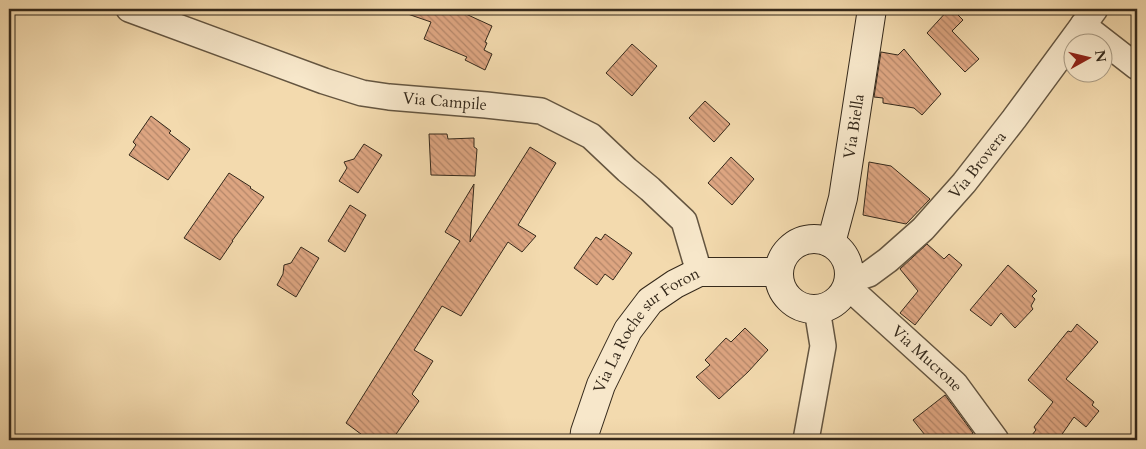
<svg xmlns="http://www.w3.org/2000/svg" width="1146" height="449" font-family="Cardo,serif">
	<style>
		.building { fill: url(#building-back-hatch); stroke: #35291b }
		.lines { fill: none; stroke-linecap: round; stroke-linejoin: round }
		.street-casing { stroke: #645540; stroke-width: 28 }
		.secondary-casing { stroke: #35291b; stroke-width: 30 }
		.street { stroke: #f7e7ca; stroke-width: 25 }
		.secondary { stroke: #f7e7ca; stroke-width: 28 }
		.labels { text-anchor: middle; dominant-baseline: central; stroke-width: 4.5; stroke-linejoin: round; paint-order: stroke }
		.street-label { font-size: 16px; fill: #35291b; stroke: #f7e7ca }
	</style>
	<defs>
		<pattern id="building-back-hatch" width="6" height="6" patternUnits="userSpaceOnUse" patternTransform="scale(1.25)"><rect width="6" height="6" fill="#dda581"/><path d="M-1 5l2 2M0 0l6 6M5-1l2 2" fill="none" stroke="#b48669"/></pattern>
	</defs>
	<rect width="100%" height="100%" fill="#f3daae"/>
	<filter id="stains"><feTurbulence type="fractalNoise" baseFrequency=".004" numOctaves="4"/><feColorMatrix values="0 0 0 0 .2 0 0 0 0 .09 0 0 0 0 .02 0 0 0 .5 -.17"/></filter>
	<radialGradient id="worn" r=".72"><stop offset=".6" stop-color="#630" stop-opacity="0"/><stop offset="1" stop-color="#630" stop-opacity=".3"/></radialGradient>
	<g class="building">
		<polygon points="400,9 455,9 492,26 485,42 487,43 484,50 492,54 485,70 465,60 467,57 424,39 431,22 399,11"/>
		<polygon points="949,9 952,9 963,20 952,31 979,59 965,72 927,33"/>
		<polygon points="632,44 657,66 632,96 606,73"/>
		<polygon points="904,49 941,94 922,115 914,108 883,103 883,98 874,97 881,52 898,55"/>
		<polygon points="705,101 730,124 714,142 689,118"/>
		<polygon points="151,116 171,131 169,133 190,149 168,180 129,155 136,145 133,142"/>
		<polygon points="429,134 447,134 448,139 474,138 474,147 477,149 475,176 431,175"/>
		<polygon points="364,144 382,155 358,193 339,181 347,168 344,162 354,159"/>
		<polygon points="530,147 556,163 518,225 536,236 522,252 508,242 461,316 442,306 414,350 433,361 412,394 419,401 392,440 369,440 346,423 460,241 445,232 474,184 470,242"/>
		<polygon points="731,157 754,179 732,205 708,183"/>
		<polygon points="869,162 891,166 930,199 906,224 863,215"/>
		<polygon points="229,173 251,187 250,188 264,197 232,241 233,241 220,260 184,238"/>
		<polygon points="350,205 366,215 345,252 328,241"/>
		<polygon points="605,234 632,253 613,280 605,274 597,285 574,268 596,237 601,240"/>
		<polygon points="927,244 944,259 949,254 962,265 915,325 900,313 918,291 900,269"/>
		<polygon points="301,247 319,258 296,297 277,285 283,274 284,265 291,263"/>
		<polygon points="1008,265 1037,291 1032,296 1035,299 1031,306 1033,309 1015,328 1001,313 991,326 970,310"/>
		<polygon points="1077,324 1098,342 1066,379 1094,402 1092,405 1099,411 1086,427 1074,417 1058,440 1028,440 1036,430 1034,427 1053,402 1028,380 1068,331 1071,332"/>
		<polygon points="745,328 768,350 748,372 719,399 696,377 710,365 705,360 726,338 731,342"/>
		<polygon points="945,395 973,433 965,440 929,440 913,420"/>
	</g>
	<g class="lines">
		<defs>
			<g id="street">
				<path id="s1" d="M129,9l195,72 38,12 27,4 97,8 55,6 50,25 36,34 23,19 34,32 15,51"/>
				<polyline points="1083,25 1137,67"/>
				<path id="s2" d="M849,276l11,1 9,-3 19,-14 35,-31 41,-46 50,-64 81,-110"/>
				<path id="s3" d="M847,286l108,98 41,56"/>
				<polyline points="806,440 823,346 817,309"/>
			</g>
			<g id="secondary">
				<circle cx="814" cy="274" r="35"/>
				<path id="s4" d="M831,243l12,-45 29,-189"/>
				<path id="s5" d="M584,440l1,-8 16,-47 27,-55 22,-29 25,-17 24,-12h80"/>
			</g>
		</defs>
		<use href="#street" class="street-casing"/>
		<use href="#secondary" class="secondary-casing"/>
		<use href="#street" class="street"/>
		<use href="#secondary" class="secondary"/>
	</g>
	<g class="labels">
		<g class="street-label">
			<text stroke="none"><textPath href="#s1" startOffset="331">Via Campile</textPath></text>
			<text stroke="none"><textPath href="#s4" startOffset="119">Via Biella</textPath></text>
			<text stroke="none"><textPath href="#s2" startOffset="175">Via Brovera</textPath></text>
			<text stroke="none"><textPath href="#s5" startOffset="131">Via La Roche sur Foron</textPath></text>
			<text stroke="none"><textPath href="#s3" startOffset="108">Via Mucrone</textPath></text>
		</g>
	</g>
	<rect width="1146" height="449" fill="none" stroke="#f3daae" stroke-width="30"/>
	<rect x="10" y="10" width="1126" height="429" fill="none" stroke="#35291b" stroke-width="2.5"/>
	<rect x="15" y="15" width="1116" height="419" fill="none" stroke="#35291b"/>
	<g transform="translate(1088 58) rotate(82)"><circle r="24" fill="#f7e7ca" stroke="#a99b84"/>
	<path d="M0-4L9 19L0 12L-9 19Z" fill="#8f2418"/>
	<text y="-8" font-size="14" font-weight="bold" text-anchor="middle" fill="#35291b">N</text>
	</g>
	<rect width="100%" height="100%" filter="url(#stains)"/>
	<rect width="100%" height="100%" fill="url(#worn)"/>
</svg>
